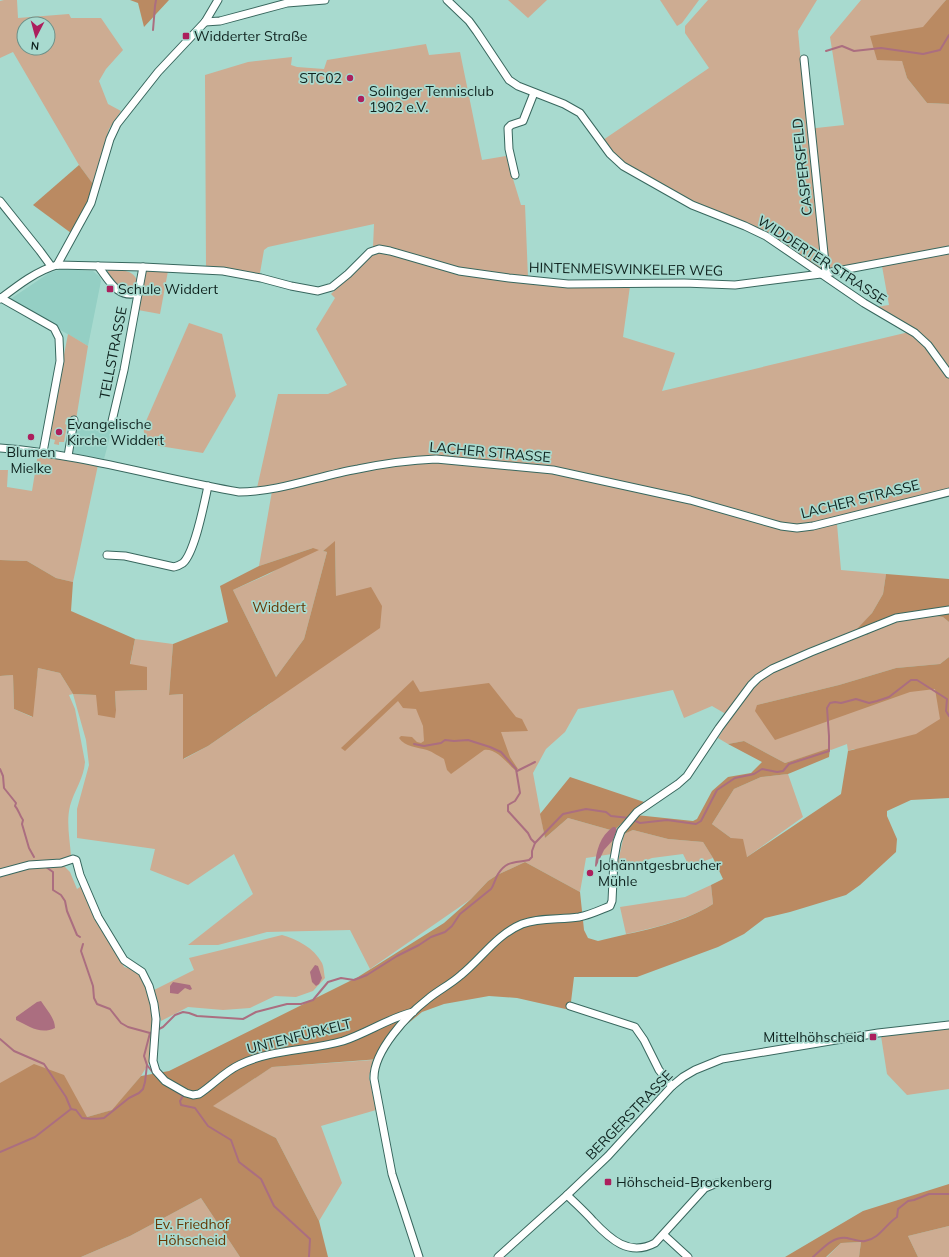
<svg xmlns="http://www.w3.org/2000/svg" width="949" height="1257" font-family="Mulish,sans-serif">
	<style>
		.built { fill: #94cfc4 }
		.green { fill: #cdac92; fill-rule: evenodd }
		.forest { fill: #ba8a62 }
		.water { fill: #ab6e80 }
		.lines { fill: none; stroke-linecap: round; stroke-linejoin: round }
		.stream { stroke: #ab6e80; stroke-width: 2 }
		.minor-casing { stroke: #38675e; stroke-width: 9 }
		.minor { stroke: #fff; stroke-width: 7 }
		.poi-dot { fill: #ac1f5d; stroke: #a8dacf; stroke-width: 1.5 }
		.labels { text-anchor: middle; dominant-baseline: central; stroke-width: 3.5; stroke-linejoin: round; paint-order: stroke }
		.poi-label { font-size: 14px; fill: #0f231f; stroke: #a8dacf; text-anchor: start }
		.street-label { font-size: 14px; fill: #0f231f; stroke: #a8dacf }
		.park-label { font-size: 14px; fill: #663703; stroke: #a8dacf }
	</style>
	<rect width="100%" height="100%" fill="#a8dacf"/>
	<g class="built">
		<polygon points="62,269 93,271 100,277 101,281 88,346 9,300 49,273"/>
		<polygon points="74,420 111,426 110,429 112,429 104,459 69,452"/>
	</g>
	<g class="green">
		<path d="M4,0h13l1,18 51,-4 2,4h30l22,32 -17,19 -7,12 9,23 13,7 -12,18 -16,55 -14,-19 -66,-113 -13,6v-57zM24,24h24v24h-24z"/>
		<polygon points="508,0 547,0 528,18"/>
		<polygon points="660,0 699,0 682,23 677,26"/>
		<polygon points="708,0 817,0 798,31 807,129 844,125 830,37 861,0 946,0 902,60 907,78 927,103 949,104 949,248 827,270 819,270 761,231 701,207 660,185 614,156 603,140 709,68 685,33 685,26"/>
		<polygon points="426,44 429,55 460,52 482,160 506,156 521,205 525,205 528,277 466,270 373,247 374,224 268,247 264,250 260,273 252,273 227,268 206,267 205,75 248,62 292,57 291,65 297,67 324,69 327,60"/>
		<polygon points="385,252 453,273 630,286 623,337 675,353 662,391 909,332 920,340 949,378 949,490 816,523 795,525 776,523 553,467 424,456 327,473 257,488 278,394 328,394 347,385 316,329 335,298 331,294 373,253"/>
		<polygon points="949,252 949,369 927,341 875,307 889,305 882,266"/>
		<polygon points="146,268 168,271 160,314 138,310"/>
		<path d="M108,270c11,0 26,-1 29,11l-1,6 -4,4 -10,-1 -14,-17z"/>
		<polygon points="189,323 222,334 236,396 203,453 147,444 143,428"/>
		<polygon points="68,334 88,346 76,420 66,419 65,424 67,425 64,442 59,442 59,445 54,444 55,440 48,438"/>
		<polygon points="38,454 98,465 73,582 56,578 27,561 0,560 0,470 8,470 7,487 32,491"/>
		<path d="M424,461l128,12 138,29 95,28h21l31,-6 4,46 45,4 -3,20 -11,19 -15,17 10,5 40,-23 36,5 6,5v35l-9,7 -44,4 -57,17 -82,20 192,-34v116l-95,-38 -6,2 -1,-7 -16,6 -2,-1 -44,14 -41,-22 -16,3 -10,-6 13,-21 -19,-11 -28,12 -11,-28 -95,19 -13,23 -19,17 -13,24 12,65 23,-20 46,13 -2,23 -26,4 -6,34 -55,-30 -28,13 -9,6 -17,18 -101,70 -20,-39 -83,2 -49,13h-30l65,-51 -19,-40 -46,31 -38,-15 5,-21 -78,-11v-29l12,-44 -3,-25 -13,-46 -4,1 6,14 10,53c-1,16 -11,29 -15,44 -4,16 0,35 1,50l-9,4 -62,11v-195l13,-1 1,34 18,8 6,-49 22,5 13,21 23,1 20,15 -1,-19 31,-1 -16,-25 5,-26 38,5 -4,51 14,-1 1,65 24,-13 63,-43 65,-107 -1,-54 -12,9 4,1 -23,87 -28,38 -43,-87 36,-16 44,-26 -54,18 13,-75 91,-20z"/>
		<polygon points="788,774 803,817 747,857 731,838 712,824 734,789 761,777"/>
		<polygon points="633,830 668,839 703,842 713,858 689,866 683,854 652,858 616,872 624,834"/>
		<polygon points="62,864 70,872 77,889 83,885 122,961 124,967 135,970 142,977 147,987 151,1001 153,1028 150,1061 141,1076 113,1110 87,1117 0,1083 0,874 33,866"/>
		<path d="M711,885l2,19c-28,17 -56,23 -87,30l-6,-27 65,-10z"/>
		<path d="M282,935c15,4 32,13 40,28 2,4 2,11 3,15l-12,13 -17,6 -21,-1 -25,12 -27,2 -35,-3 -27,14 -4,-21 -3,-10 40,-20 -5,-12z"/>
		<polygon points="949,1027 949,1089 907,1095 887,1074 881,1036"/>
		<polygon points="373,1060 369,1077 376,1110 321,1126 342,1183 319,1221 276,1138 212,1106 272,1067"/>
		<polygon points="201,1198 240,1257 81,1257 130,1236"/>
		<polygon points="949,1226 949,1257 918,1257 908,1236"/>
		<polygon points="861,1242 859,1257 827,1257 841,1243"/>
	</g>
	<g class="forest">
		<polygon points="130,0 169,0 144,27 138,3"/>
		<polygon points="946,0 949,0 949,104 927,103 907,78 902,61 877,60 870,36 923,27"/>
		<polygon points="79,165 93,184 89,198 71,233 33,205"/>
		<polygon points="335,541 336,596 371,587 382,606 380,628 208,746 183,759 183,694 169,695 173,644 228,622 220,586 259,566 313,548 319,550 233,590 276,677 304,639 327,552 323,551"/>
		<polygon points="0,560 27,561 56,578 73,582 71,611 135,639 130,664 147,667 147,690 115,691 116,710 115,718 98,715 96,695 73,694 60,673 38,668 33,717 14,709 13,675 0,676"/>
		<polygon points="886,574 949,579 949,622 943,617 907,612 867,635 857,629 872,613 883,594"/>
		<path d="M949,657v141l-38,2 -24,11v5l10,23 -1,13 -36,33 -14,10 -56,17 -25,6 -21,16 -26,13 -81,30h-63l-4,33 -53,-12 -28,-2 -45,8 -22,8 -16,13 -15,18 -11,16 -108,8 -59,39 63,32 43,83 9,36h-88l-39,-59 -71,38 -49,21h-81v-174l34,-19 30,11 23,42 25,-7 29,-34 28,-5 189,-94 86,-54 27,-24 17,-18 9,-6 28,-13 55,30 4,38 4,8 10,3c39,-10 80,-15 115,-37l-2,-19 12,-6 -10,-21 -10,-16 -35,-3 -35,-9 -9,4 12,-19 57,6 4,-2 15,-28 16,-14 23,-4 11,-11 -34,-18 16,-3 41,22 45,-15 -1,9 -41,17 -27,3 -27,12 -22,35 19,14 12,1 4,18 94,-63 7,-43 68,-17 24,-15 -5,-30 -25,3 -135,48 -20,-29 2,-6 82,-20 57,-17 44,-4z"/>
		<path d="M413,680l7,12 69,-9 27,34 6,2 6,12 -27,1 9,25 8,12 -3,1c-8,-7 -19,-22 -31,-20l-33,24 -4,-4 -3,-11c-6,-3 -11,-7 -17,-9 -10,-3 -22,-3 -28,-12l2,-2 11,1 5,5 4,1 3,-2 -1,-15 -7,-17 -13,-1 -5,-7 -53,50 -4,-3z"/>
		<polygon points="570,777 647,803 630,815 614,831 568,818 545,838 540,814"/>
		<polygon points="949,1184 949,1226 908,1236 918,1257 859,1257 861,1242 841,1243 826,1257 785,1257 863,1211"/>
	</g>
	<g class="water">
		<path d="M613,827h2l2,3 -4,10 -9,10 -8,17 -1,-1c1,-15 5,-30 18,-39z"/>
		<polygon points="315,965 318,966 322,978 319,984 316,986 312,982 310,972"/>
		<polygon points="173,982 190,985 192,989 190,990 185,988 178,994 170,993 170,986"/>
		<path d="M41,1001c5,8 14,17 14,27 -15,7 -26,-2 -39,-8v-3l21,-15z"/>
	</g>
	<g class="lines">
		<g class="stream">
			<polyline points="153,30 155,6 156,0"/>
			<polyline points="826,51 842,46 854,51 881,48 923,54 940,50 949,35"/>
			<polyline points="414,744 424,746 441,743 445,740 454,741 468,740 490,747 501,752 516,769 520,793 515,801 508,805 508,811 528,833 531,839 535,843"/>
			<path d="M0,769l3,7 1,12 12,15 -1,3c4,4 4,9 8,14l-1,4 7,24 5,9"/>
			<polyline points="517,771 535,762"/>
			<polyline points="633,820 640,823 667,820 696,824 701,821 717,790 735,778 754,774 762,769 777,772 783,771 789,764 829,751 829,736 827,708 830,703 835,702 841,703 856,699 869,703 877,701 889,697 911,680 917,680 947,699 946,711 949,716"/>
			<polyline points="46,867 53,872 53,890 61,895 65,901 67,911 77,935 80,937"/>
			<polyline points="83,944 81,951 93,986 94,998 97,1004 110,1009 121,1023 128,1027 150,1033"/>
			<path d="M157,1030l6,-3 12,-12 8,-3 6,1 8,3 46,3 13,-7 31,-8h14l12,-4 15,-18 13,-4 13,2 13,-5 30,-19 22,-11 12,-8 14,-5 7,-6 8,-12 31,-25c3,-4 4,-10 7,-15 9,-14 17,-11 31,-14l3,-3v-6l3,-8 28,-29 23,-5 20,3 5,4 18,2"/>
			<polyline points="0,1039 14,1051 44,1064 66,1097 71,1109"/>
			<polyline points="147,1065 154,1074"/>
			<polyline points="171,1088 183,1096 180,1101 181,1105 195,1108 208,1126 231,1140 239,1162 261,1179 274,1206 310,1239 309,1257"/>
			<path d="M0,1152l35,-15 36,-28 5,1 6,8c5,1 18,1 22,0l25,-20 10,-5 4,-4 2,-7 2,-17 -3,-9 6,-23 3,-1"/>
			<path d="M813,1257c10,-9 20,-21 34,-19 5,1 13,4 18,3 14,-2 21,-17 32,-24l1,-8 10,-8 6,-1 15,-6h20"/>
		</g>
		<defs>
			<g id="minor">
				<polyline points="447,0 469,21 477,32 509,80 518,86 564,104 580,113 610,154 623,166 692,205 745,226 766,236 864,303 915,333 928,345 949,374"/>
				<polyline points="205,22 220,21 287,3 325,0"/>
				<polyline points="804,59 826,273"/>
				<polyline points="515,175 509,149 508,128 511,125 523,121 534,93"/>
				<polyline points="0,201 40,251 51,266"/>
				<polyline points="57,265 91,203 110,139 117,124 158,72 205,22 218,0"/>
				<path d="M98,266c11,14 19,33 40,27"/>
				<polyline points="1,298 54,328 59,338 60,361 43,452"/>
				<path d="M0,299c17,-13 36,-28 57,-34l86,2 80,4 38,7 30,8 27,5 14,-4 16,-13 22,-22 9,-3 11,2 69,20 50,7 59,6 116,-1 51,2 86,-11 128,-24"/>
				<polyline points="112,421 124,370 143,267"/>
				<path d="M0,448c81,6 159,30 239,44 40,0 79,-16 119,-23 24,-5 54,-9 78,-10l117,11 137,30 91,26 16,2 16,-2 136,-34"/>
				<polyline points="68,456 74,420"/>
				<path d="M107,555l18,1 49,11c4,-1 6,-2 9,-4 12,-11 21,-59 25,-77"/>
				<path d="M0,873l29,-8 32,-2 12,-4 3,1 4,15 18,42 26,43 18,12 7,14 5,18 2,15 -3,42 3,10 9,10 21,12 7,2 6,-1c14,-9 25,-22 40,-29 32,-16 70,-14 104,-24 24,-8 46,-23 70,-29"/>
				<polyline points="570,1006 635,1027 644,1040 659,1070 672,1086"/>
				<path d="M567,1195c9,9 18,17 26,26 17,18 36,36 62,22l50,-55 12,-5"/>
				<polyline points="664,1235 688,1257"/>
				<path d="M419,1257l-27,-83 -18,-95c-1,-28 34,-65 55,-81 10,-8 22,-14 32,-23 21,-17 35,-40 61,-51 18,-7 38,-4 57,-7 11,-2 21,-7 31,-11l2,-5 2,-42 3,-17 4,-11 16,-19 41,-28 9,-8 32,-48 32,-43 7,-7 14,-9 39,-17 85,-34 53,-8"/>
				<polyline points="498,1257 567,1195 608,1156 672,1086 683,1077 695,1070 722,1059 878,1033 949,1025"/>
			</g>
		</defs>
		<use href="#minor" class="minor-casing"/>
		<use href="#minor" class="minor"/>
	</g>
	<g class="poi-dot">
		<rect x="182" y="32" width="8" height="8" rx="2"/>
		<circle cx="350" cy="78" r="4"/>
		<circle cx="361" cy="99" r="4"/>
		<rect x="106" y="285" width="8" height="8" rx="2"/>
		<circle cx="59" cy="432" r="4"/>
		<circle cx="31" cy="437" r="4"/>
		<circle cx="590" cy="873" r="4"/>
		<rect x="869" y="1033" width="8" height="8" rx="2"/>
		<rect x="604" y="1178" width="8" height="8" rx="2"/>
	</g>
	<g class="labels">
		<g class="poi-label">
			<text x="194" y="36">Widderter Straße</text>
			<text x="342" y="78" text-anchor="end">STC02</text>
			<text x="369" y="91">Solinger Tennisclub<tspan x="369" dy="16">1902 e.V.</tspan></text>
			<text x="118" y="289">Schule Widdert</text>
			<text x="67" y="424">Evangelische<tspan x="67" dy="16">Kirche Widdert</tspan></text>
			<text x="31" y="452" text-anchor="middle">Blumen<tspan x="31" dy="16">Mielke</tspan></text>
			<text x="598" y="865">Johänntgesbrucher<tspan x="598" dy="16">Mühle</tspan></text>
			<text x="865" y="1037" text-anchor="end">Mittelhöhscheid</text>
			<text x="616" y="1182">Höhscheid-Brockenberg</text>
		</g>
		<g class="street-label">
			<text transform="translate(802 167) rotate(-96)">CASPERSFELD</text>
			<text transform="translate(822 260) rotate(33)">WIDDERTER STRASSE</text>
			<text transform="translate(626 269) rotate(1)">HINTENMEISWINKELER WEG</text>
			<text transform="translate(113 353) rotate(-79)">TELLSTRASSE</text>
			<text transform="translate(490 452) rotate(5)">LACHER STRASSE</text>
			<text transform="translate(860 499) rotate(-14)">LACHER STRASSE</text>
			<text transform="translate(299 1036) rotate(-14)">UNTENFÜRKELT</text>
			<text transform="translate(629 1115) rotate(-46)">BERGERSTRASSE</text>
		</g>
		<g class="park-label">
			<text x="279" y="607">Widdert</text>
			<text x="192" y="1224">Ev. Friedhof<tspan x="192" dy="16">Höhscheid</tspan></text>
		</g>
	</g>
	<g transform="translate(36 36) rotate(186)"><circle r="19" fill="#a8dacf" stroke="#6b9189"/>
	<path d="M0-3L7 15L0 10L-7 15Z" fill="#ac1f5d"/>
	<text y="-6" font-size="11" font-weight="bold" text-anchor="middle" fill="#0f231f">N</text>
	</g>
</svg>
